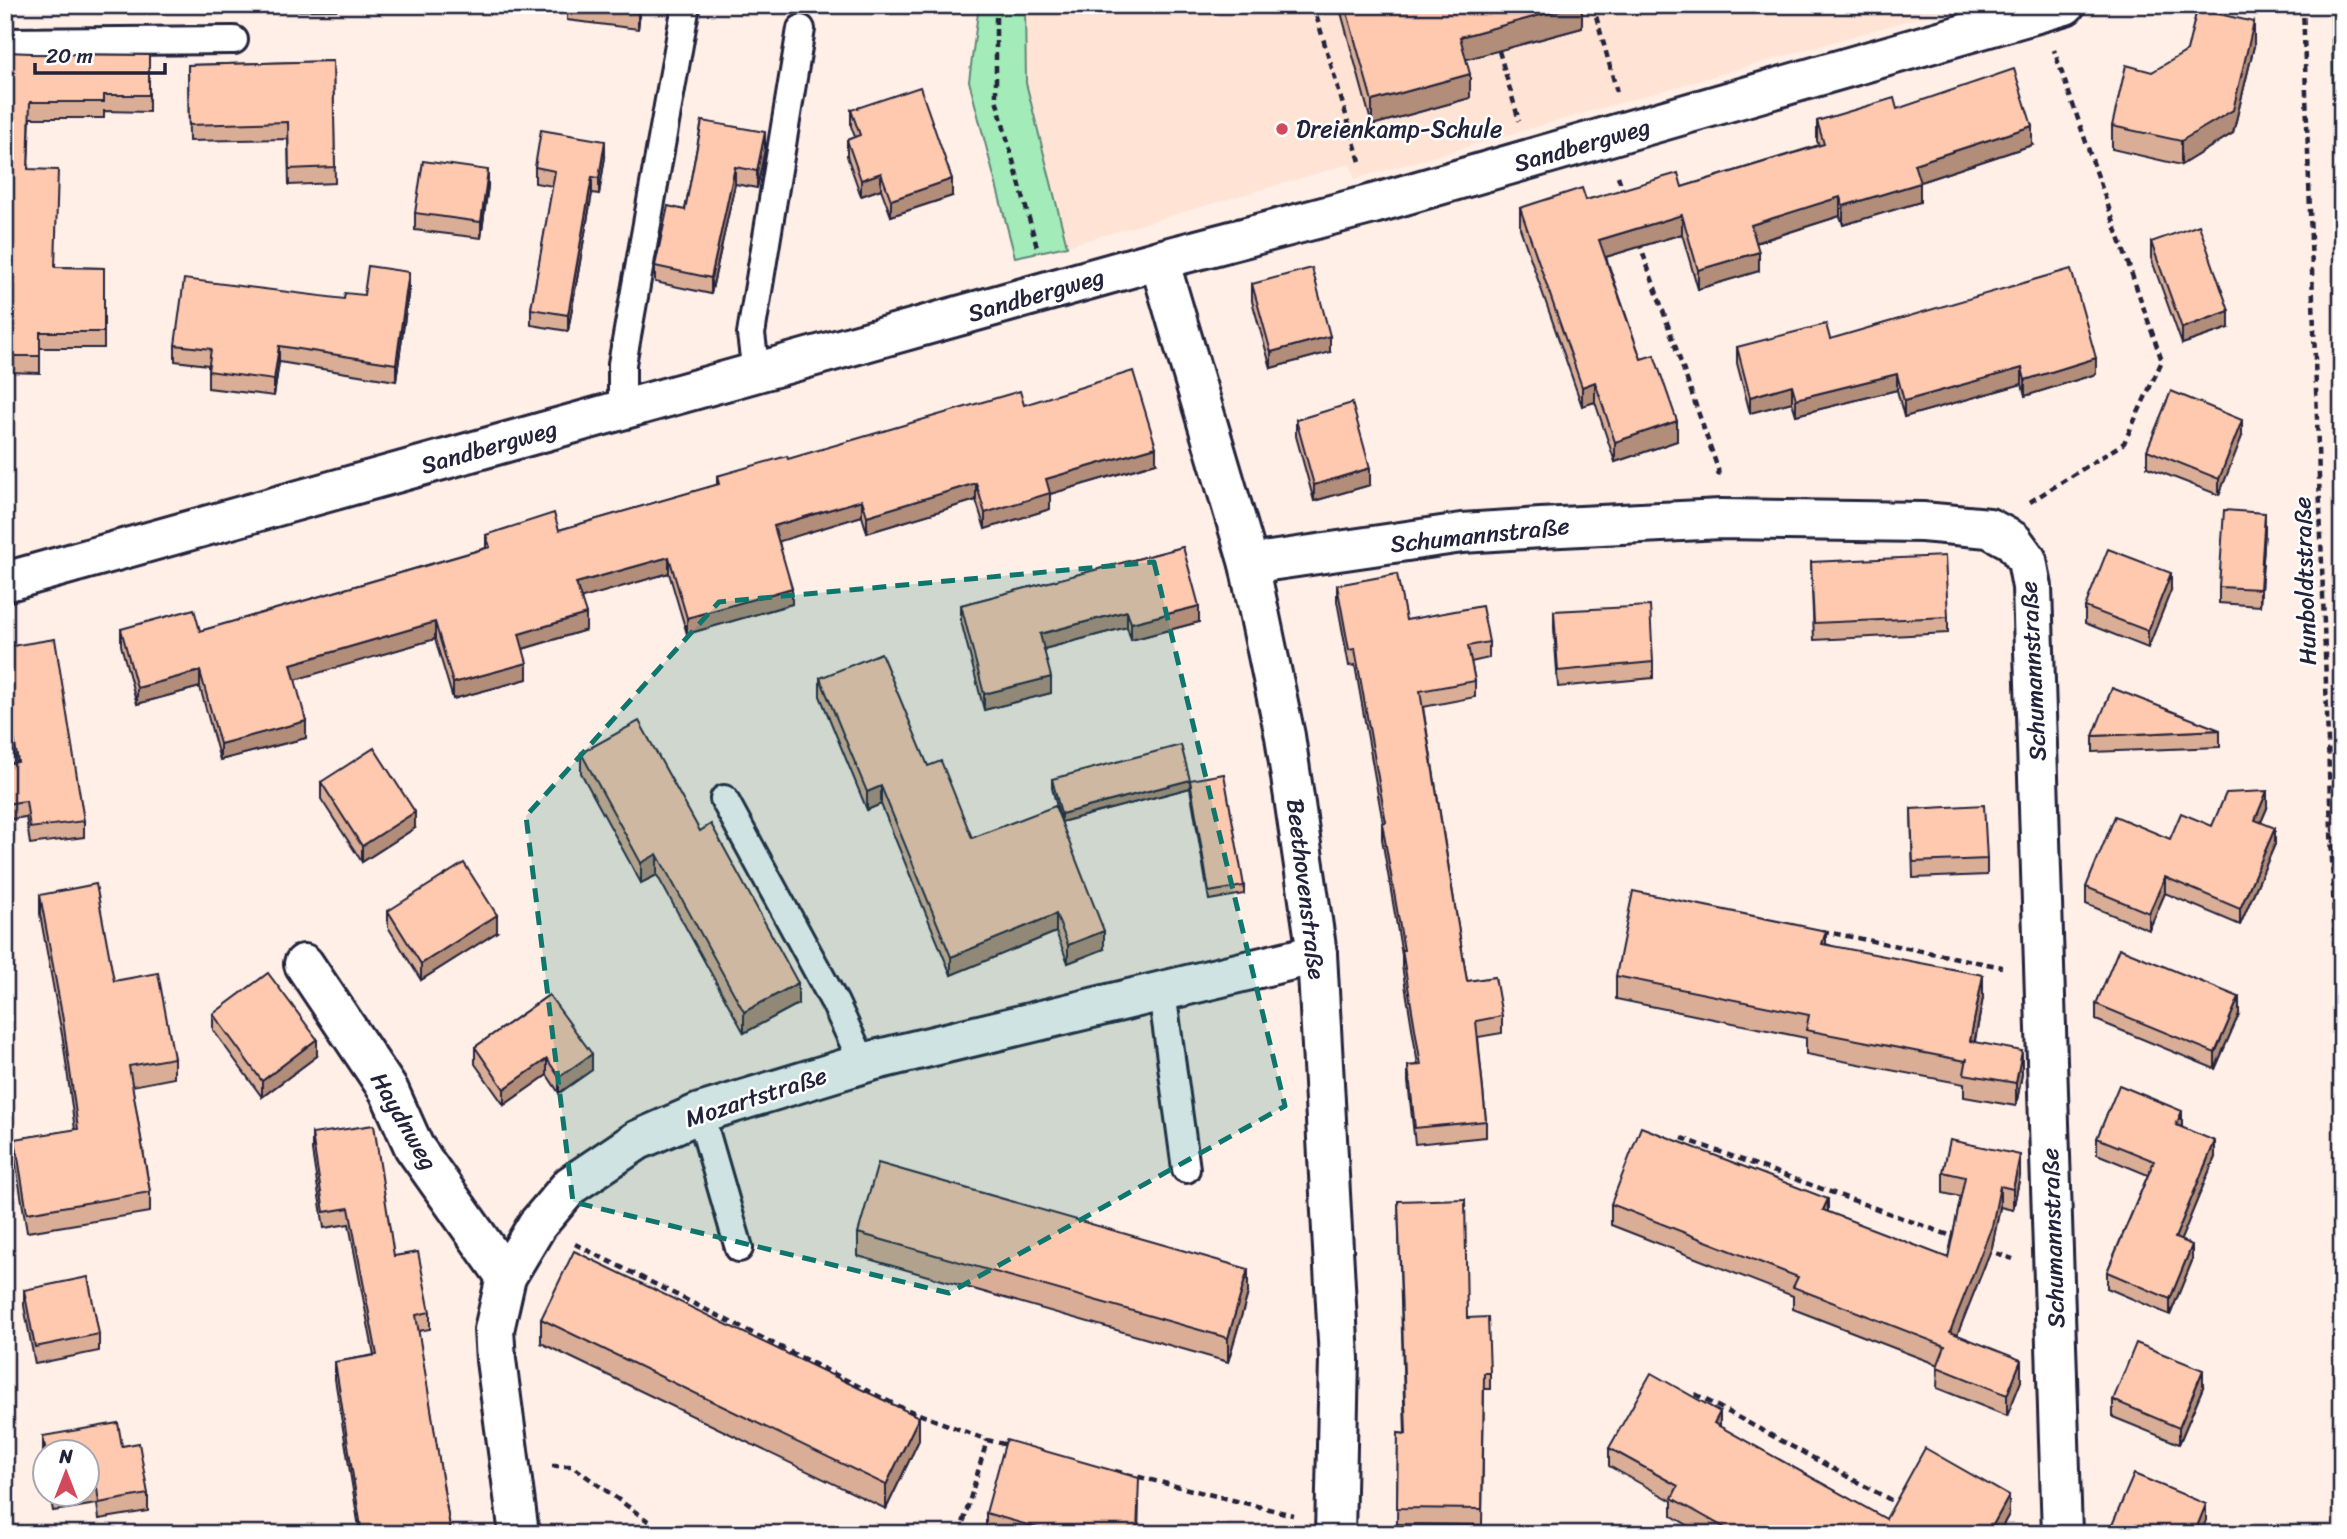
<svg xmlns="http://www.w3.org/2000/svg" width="2347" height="1539" font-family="Sriracha,sans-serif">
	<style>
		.built { fill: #ffe4d6 }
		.green { fill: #a3ebb9; stroke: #62867a; stroke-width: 2 }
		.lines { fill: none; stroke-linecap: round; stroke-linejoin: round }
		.lane-casing { stroke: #22223b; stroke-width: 32 }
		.street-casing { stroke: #22223b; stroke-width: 44 }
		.path { stroke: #22223b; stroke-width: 4.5; stroke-dasharray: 7 5; stroke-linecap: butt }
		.lane { stroke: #fff; stroke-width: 26 }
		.street { stroke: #fff; stroke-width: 38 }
		.wall { fill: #daad96; stroke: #22223b; stroke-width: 2 }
		.shaded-wall { fill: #b28d7a; stroke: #22223b; stroke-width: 2 }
		.building { fill: #fec9af; stroke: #22223b; stroke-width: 2 }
		.marked { fill: #0f766e; fill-opacity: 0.2; stroke: #0f766e; stroke-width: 5; stroke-dasharray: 14 9; stroke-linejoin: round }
		.poi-dot { fill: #d1495b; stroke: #fff; stroke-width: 2.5 }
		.labels { text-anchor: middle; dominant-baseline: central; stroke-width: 5; stroke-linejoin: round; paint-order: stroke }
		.poi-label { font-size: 24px; fill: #22223b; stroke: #fff; text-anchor: start }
		.street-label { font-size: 24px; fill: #22223b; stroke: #fff }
	</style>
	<rect width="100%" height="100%" fill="#ffefe7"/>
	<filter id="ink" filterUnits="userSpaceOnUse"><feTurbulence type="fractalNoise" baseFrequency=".0143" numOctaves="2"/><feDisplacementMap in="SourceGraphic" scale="14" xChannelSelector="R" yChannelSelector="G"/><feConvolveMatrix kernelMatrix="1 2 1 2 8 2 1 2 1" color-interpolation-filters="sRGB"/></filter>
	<g filter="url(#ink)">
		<polygon class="built" points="1025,5 1962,5 1355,179 1350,164 1067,246 1026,83"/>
		<g class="green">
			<polygon points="979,5 1025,5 1026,83 1067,246 1015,257 969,81"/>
			<polygon points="2331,5 2342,5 2342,494"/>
		</g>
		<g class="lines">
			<defs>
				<g id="lane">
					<polyline points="5,42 234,40"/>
					<polyline points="756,373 751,334 801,29"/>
					<polyline points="622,410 622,364 686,5"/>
					<polyline points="724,799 835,1003 863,1063"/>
					<polyline points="1162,992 1186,1169"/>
					<polyline points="700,1113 739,1248"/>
				</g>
				<g id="street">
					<polyline points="1159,260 1249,564 1285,736 1317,954 1339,1359 1335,1534"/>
					<polyline points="1249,564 1462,533 1541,528 1721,519 1922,522 1989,528 2013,541 2027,560 2032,587 2062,1534"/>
					<polyline points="5,582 1159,260 1373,204 2065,5"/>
					<polyline points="304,964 389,1091 414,1147 506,1277"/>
					<polyline points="519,1534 496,1360 494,1330 506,1277 537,1225 571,1185 638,1140 700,1113 871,1061 1317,954"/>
				</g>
			</defs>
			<use href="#lane" class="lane-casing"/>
			<use href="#street" class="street-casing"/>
			<g class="path">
				<polyline points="996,5 996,99 1038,251"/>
				<polyline points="1313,5 1361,165"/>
				<polyline points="1593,5 1617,92"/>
				<polyline points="2303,5 2342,1155"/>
				<polyline points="1499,51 1519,121"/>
				<polyline points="1618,176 1624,194"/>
				<polyline points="1639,242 1718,469 1719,479"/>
				<polyline points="2030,502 2124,443 2162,361 2054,50"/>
				<polyline points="1822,931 2002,967"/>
				<polyline points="1682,1138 1957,1238"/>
				<polyline points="575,1244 898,1406 987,1440 1008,1445"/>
				<polyline points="1985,1249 2013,1259"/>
				<polyline points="1695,1394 1900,1505"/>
				<polyline points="552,1466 572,1466 666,1534"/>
				<polyline points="1115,1471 1293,1515"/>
				<polyline points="960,1534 987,1440"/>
			</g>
			<use href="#lane" class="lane"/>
			<use href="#street" class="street"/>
		</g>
		<g class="wall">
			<polygon points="244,5 337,5 337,10 244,11"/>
			<polygon points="567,5 641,5 638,29 567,20"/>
			<polygon points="1339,5 1582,5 1582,28 1466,59 1470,98 1372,125"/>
			<polygon points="2254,46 2233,133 2181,165 2112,149 2112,126 2152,72"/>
			<polygon points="5,52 31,54 149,55 149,112 104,111 104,118 30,118 28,169 55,267 104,268 104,348 40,348 40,373 5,372"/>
			<polygon points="333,61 335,183 289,185 288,139 189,141 188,65"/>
			<polygon points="1897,109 2032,145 1920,182 1920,202 1843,225 1840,216 1756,243 1759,271 1698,289 1682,234 1606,257 1641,359 1677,441 1615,462 1595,402 1582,406 1520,228 1520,208 1682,187 1819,145 1817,141 1817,121"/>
			<polygon points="851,110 952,196 891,216 881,189 861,196 847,156 847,140 855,137 851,126"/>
			<polygon points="702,121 765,149 757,188 735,184 711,294 655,282 655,266 685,210"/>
			<polygon points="605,157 599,194 592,193 568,331 531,325 531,309 553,186 535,183 535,167"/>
			<polygon points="488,186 481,238 415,230 415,213"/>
			<polygon points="2151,242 2229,328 2182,344 2151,258"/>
			<polygon points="1252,284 1330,352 1271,368 1252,301"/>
			<polygon points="409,288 396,381 279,362 274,396 208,388 208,365 175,361 175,345 344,299"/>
			<polygon points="1737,347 2096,374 2025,396 2022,384 1904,417 1897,390 1796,415 1792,402 1750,413 1737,363"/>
			<polygon points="1024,405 1156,463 1050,494 1050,509 985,529 976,500 867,533 862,516 779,541 792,604 687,634 669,573 581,598 586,630 523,649 527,679 453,699 435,639 295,679 306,738 220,760 200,687 137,704 121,645 121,629 200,631 486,548 486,535 559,530 717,485 717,476"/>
			<polygon points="1296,420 1370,485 1314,501 1296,436"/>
			<polygon points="2242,436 2219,495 2147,467 2147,450"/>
			<polygon points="2265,530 2260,606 2219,603 2219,587"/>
			<polygon points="1183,547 1199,622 1131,640 1127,627 1044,649 1051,693 984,710 961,621 961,605"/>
			<polygon points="1811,562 1948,617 1948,633 1814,640"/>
			<polygon points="1337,585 1406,620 1489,642 1489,658 1471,662 1475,681 1475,697 1423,707 1467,981 1502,1016 1502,1033 1478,1037 1486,1121 1486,1137 1415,1144 1408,1082 1408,1066 1418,1065 1402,966 1402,955 1382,839 1382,823 1383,823 1355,665 1349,666 1337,601"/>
			<polygon points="2171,590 2148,648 2085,623 2085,607"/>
			<polygon points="1554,611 1653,662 1653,678 1558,687 1554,628"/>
			<polygon points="5,647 84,821 84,837 30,844 26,817 5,820 5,764 16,763 5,701"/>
			<polygon points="820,678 928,766 972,838 1104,949 1068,963 1056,932 951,975 881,804 867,810 820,696"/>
			<polygon points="2220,730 2220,747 2093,752 2093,736"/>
			<polygon points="581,753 700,831 798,1004 744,1033 657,875 641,883 581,773"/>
			<polygon points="1052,779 1190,780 1244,886 1244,894 1209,900 1190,788 1061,822 1052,788"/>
			<polygon points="321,782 415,828 362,862 321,799"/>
			<polygon points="2267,808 2261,822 2275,844 2240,925 2165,893 2149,930 2086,904 2086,887 2170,839"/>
			<polygon points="1911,809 1987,859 1987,875 1913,878"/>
			<polygon points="40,895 114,981 174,1058 174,1078 132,1086 150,1192 150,1212 27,1232 15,1159 15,1139 75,1130 63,1040 40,914"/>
			<polygon points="388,911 497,932 421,980 388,927"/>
			<polygon points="1826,944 1983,998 1975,1041 2022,1074 2016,1106 1964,1097 1964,1084 1806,1054 1806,1038 1616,999 1616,976"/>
			<polygon points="549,995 592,1070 559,1093 547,1075 504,1105 475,1064 475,1047"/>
			<polygon points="2096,1004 2239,1014 2215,1069 2096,1020"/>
			<polygon points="213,1014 317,1056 262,1097 213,1030"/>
			<polygon points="2182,1127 2215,1157 2180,1240 2192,1261 2170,1315 2107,1288 2107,1272 2148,1175 2097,1154 2097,1138"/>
			<polygon points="312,1134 394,1256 430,1312 430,1329 418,1331 451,1534 360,1534 335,1379 335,1362 374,1355 349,1224 324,1228 312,1151"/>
			<polygon points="1943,1172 2020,1176 2013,1210 2000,1207 1992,1247 1957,1335 2021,1381 2007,1416 1937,1388 1938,1365 1793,1309 1793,1296 1611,1225 1611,1204 1828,1212 1948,1258 1961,1197 1943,1193"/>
			<polygon points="1398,1201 1467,1318 1490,1373 1490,1389 1484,1389 1482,1525 1397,1524 1398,1433 1405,1434"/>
			<polygon points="858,1233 1248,1293 1228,1362 858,1256"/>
			<polygon points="24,1290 99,1334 99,1351 35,1364 24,1306"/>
			<polygon points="541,1319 919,1440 886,1509 541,1343"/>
			<polygon points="2203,1387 2179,1444 2113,1417 2113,1400"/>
			<polygon points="1720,1427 1886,1519 2009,1514 1998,1534 1703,1534 1672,1516 1672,1501 1609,1466 1609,1448"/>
			<polygon points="43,1436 122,1446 148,1494 148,1511 99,1519 97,1504 53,1511 50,1494 88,1494 88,1452 46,1452 46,1468 43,1452"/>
			<polygon points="1139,1502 1138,1534 986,1534 986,1513"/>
		</g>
		<g class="shaded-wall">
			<polygon points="639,5 641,5 638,29 638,13"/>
			<polygon points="1577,5 1582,5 1582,28 1460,61 1460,37"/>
			<polygon points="2254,22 2254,46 2233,133 2181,165 2181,141"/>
			<polygon points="1470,74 1470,98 1372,125 1372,101"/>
			<polygon points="2032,126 2032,145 1914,184 1914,164"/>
			<polygon points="765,132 765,149 757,188 757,171"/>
			<polygon points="605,141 605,157 599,194 599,178"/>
			<polygon points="735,167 735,184 711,294 711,278"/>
			<polygon points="488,170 488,186 481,238 481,222"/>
			<polygon points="881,173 881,189 861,196 861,180"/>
			<polygon points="592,177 592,193 568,331 568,315"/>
			<polygon points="952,179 952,196 891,216 891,200"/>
			<polygon points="1920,183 1920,202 1843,225 1843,206"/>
			<polygon points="1840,197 1840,216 1751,244 1751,225"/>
			<polygon points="1682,215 1682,234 1599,259 1599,240"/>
			<polygon points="1759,252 1759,271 1698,289 1698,270"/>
			<polygon points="409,272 409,288 396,381 396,364"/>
			<polygon points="2229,311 2229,328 2182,344 2182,328"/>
			<polygon points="1330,336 1330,352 1271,368 1271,352"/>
			<polygon points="279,346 279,362 274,396 274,380"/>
			<polygon points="2096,358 2096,374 2025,396 2025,380"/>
			<polygon points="2022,368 2022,384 1904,417 1904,401"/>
			<polygon points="1897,374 1897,390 1796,415 1796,399"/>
			<polygon points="1595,382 1595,402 1582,406 1582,387"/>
			<polygon points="1792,385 1792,402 1750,413 1750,397"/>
			<polygon points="2242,420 2242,436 2219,495 2219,479"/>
			<polygon points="1677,421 1677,441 1615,462 1615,442"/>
			<polygon points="1156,447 1156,463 1050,494 1050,509 985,529 985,513 1046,479"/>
			<polygon points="1370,468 1370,485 1314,501 1314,485"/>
			<polygon points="976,483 976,500 867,533 867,516"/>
			<polygon points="862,500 862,516 774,543 774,526"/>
			<polygon points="2265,513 2265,530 2260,606 2260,589"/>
			<polygon points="669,557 669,573 576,600 576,583"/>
			<polygon points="2171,573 2171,590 2148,648 2148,631"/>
			<polygon points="792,588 792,604 687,634 687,618"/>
			<polygon points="1199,606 1199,622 1131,640 1131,623"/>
			<polygon points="1127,611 1127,627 1040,650 1040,634"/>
			<polygon points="586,614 586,630 519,650 519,634"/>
			<polygon points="435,622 435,639 291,681 291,664"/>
			<polygon points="527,663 527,679 453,699 453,683"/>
			<polygon points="200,671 200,687 137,704 137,688"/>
			<polygon points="1051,677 1051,693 984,710 984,694"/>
			<polygon points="306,721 306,738 220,760 220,744"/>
			<polygon points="1190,780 1190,788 1061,822 1061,814"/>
			<polygon points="881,786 881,804 867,810 867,792"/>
			<polygon points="2267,791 2267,808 2255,836 2255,820"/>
			<polygon points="415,812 415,828 362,862 362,846"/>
			<polygon points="2275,828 2275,844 2240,925 2240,909"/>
			<polygon points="657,854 657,875 641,883 641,863"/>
			<polygon points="2165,877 2165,893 2149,930 2149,913"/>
			<polygon points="1056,914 1056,932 951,975 951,957"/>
			<polygon points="497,915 497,932 421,980 421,964"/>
			<polygon points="1104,931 1104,949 1068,963 1068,945"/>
			<polygon points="1826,931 1826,954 1822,944"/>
			<polygon points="1983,975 1983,998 1970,1064 1970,1041"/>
			<polygon points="798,983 798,1004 744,1033 744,1012"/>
			<polygon points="2239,997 2239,1014 2215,1069 2215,1053"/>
			<polygon points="317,1039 317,1056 262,1097 262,1081"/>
			<polygon points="2022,1051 2022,1074 2016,1106 2016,1083"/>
			<polygon points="592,1054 592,1070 559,1093 559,1077"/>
			<polygon points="547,1059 547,1075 504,1105 504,1089"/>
			<polygon points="2182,1111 2182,1127 2176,1125"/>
			<polygon points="2215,1141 2215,1157 2175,1254 2175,1238"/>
			<polygon points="2020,1155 2020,1176 2013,1210 2013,1189"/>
			<polygon points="2000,1186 2000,1207 1992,1247 1950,1353 1950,1332"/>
			<polygon points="1828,1199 1828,1220 1823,1210"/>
			<polygon points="2192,1245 2192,1261 2170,1315 2170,1299"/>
			<polygon points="1248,1269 1248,1293 1228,1362 1228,1338"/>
			<polygon points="2021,1360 2021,1381 2007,1416 2007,1395"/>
			<polygon points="2203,1370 2203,1387 2179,1444 2179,1428"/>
			<polygon points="1720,1412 1720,1431 1714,1423"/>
			<polygon points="919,1417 919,1440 886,1509 886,1485"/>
			<polygon points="2009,1496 2009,1514 1998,1534 1988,1534"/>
			<polygon points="2206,1504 2206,1520 2201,1534 2194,1534"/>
		</g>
		<g class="building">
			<polygon points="582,5 639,5 638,13"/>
			<polygon points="1345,5 1577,5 1460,37 1470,74 1372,101"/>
			<polygon points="2197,9 2254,22 2233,110 2181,141 2112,126 2126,65 2152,72 2187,51"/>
			<polygon points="5,52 31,53 31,54 149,55 149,95 104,95 104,102 30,102 28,169 58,170 55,267 104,268 104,332 40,332 40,356 5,356"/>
			<polygon points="333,61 335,167 289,169 288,122 189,125 188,65"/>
			<polygon points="2014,69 2032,126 1914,164 1920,183 1843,206 1840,197 1751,225 1759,252 1698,270 1682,215 1599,240 1641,359 1654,355 1677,421 1615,442 1595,382 1582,387 1520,208 1582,188 1586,200 1678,173 1682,187 1824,144 1817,121 1894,98 1897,109"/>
			<polygon points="920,87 952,179 891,200 881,173 861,180 847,140 860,135 851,110"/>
			<polygon points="702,121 765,132 757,171 735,167 711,278 655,266 668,206 685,210"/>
			<polygon points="541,130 605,141 599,178 592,177 568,315 531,309 555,171 535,167"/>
			<polygon points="423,161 488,170 481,222 415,213"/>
			<polygon points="2199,225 2229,311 2182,328 2151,242"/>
			<polygon points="368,266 409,272 396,364 279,346 274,380 208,371 211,349 175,345 184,279 344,299 345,293 364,295"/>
			<polygon points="1312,268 1330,336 1271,352 1252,284"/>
			<polygon points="2071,269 2096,358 2025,380 2022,368 1904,401 1897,374 1796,399 1792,385 1750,397 1737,347 1826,324 1830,339"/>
			<polygon points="1133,371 1156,447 1046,479 1050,493 985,513 976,483 867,516 862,500 774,526 792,588 687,618 669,557 576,583 586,614 519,634 527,663 453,683 435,622 291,664 306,721 220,744 200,671 137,688 121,629 194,609 200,631 490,547 486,535 554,513 559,530 719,484 717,476 787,456 788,459 1020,391 1024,405"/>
			<polygon points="2171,391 2242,420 2219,479 2147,450"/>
			<polygon points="1352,403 1370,468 1314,485 1296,420"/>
			<polygon points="2224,510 2265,513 2260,589 2219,587"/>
			<polygon points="1183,547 1199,606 1131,623 1127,611 1040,634 1051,677 984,694 961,605"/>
			<polygon points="2108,549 2171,573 2148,631 2085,607"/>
			<polygon points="1945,556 1948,617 1814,623 1811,562"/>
			<polygon points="1397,574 1406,620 1482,606 1489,642 1468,646 1475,681 1420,691 1467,981 1495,977 1502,1016 1476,1021 1486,1121 1415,1128 1408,1066 1421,1065 1402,950 1404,950 1382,823 1386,822 1355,649 1349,650 1337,585"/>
			<polygon points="1650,606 1653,662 1558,671 1554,611"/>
			<polygon points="55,639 84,821 30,828 26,801 5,804 5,764 18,762 5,684 5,647"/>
			<polygon points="881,653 928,766 941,761 972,838 1055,806 1104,931 1068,945 1056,914 951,957 881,786 867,792 820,678"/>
			<polygon points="2112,688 2220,730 2093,736"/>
			<polygon points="639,721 700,831 711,824 798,983 744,1012 657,854 641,863 581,753"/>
			<polygon points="1181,745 1190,780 1061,814 1052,779"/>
			<polygon points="374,748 415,812 362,846 321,782"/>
			<polygon points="1224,774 1244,886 1209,892 1190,780"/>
			<polygon points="2267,791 2255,820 2275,828 2240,909 2165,877 2149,913 2086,887 2115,816 2170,839 2181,813 2212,826 2226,793"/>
			<polygon points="1984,805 1987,859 1913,862 1911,809"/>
			<polygon points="464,863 497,915 421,964 388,911"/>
			<polygon points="96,884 114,981 158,973 174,1058 129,1066 150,1192 27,1213 15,1139 78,1129 63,1020 40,895"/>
			<polygon points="1633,891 1826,931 1822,944 1983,975 1970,1041 2022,1051 2016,1083 1964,1074 1967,1058 1966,1061 1806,1030 1809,1015 1616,976"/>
			<polygon points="2119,948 2239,997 2215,1053 2096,1004"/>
			<polygon points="268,973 317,1039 262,1081 213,1014"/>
			<polygon points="549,995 592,1054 559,1077 547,1059 504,1089 475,1047"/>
			<polygon points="2119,1085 2182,1111 2176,1125 2215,1141 2175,1238 2192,1245 2170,1299 2107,1272 2154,1161 2097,1138"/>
			<polygon points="374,1125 394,1256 418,1252 430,1312 416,1315 451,1534 362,1534 335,1362 377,1355 349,1208 324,1212 312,1134"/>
			<polygon points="1641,1127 1828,1199 1823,1210 1948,1258 1965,1177 1943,1172 1950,1140 2020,1155 2013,1189 2000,1186 1992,1226 1950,1332 2021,1360 2007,1395 1937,1367 1945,1346 1793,1287 1798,1277 1611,1204"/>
			<polygon points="878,1163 1248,1269 1228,1338 858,1233"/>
			<polygon points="1465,1199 1467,1318 1488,1317 1490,1373 1484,1373 1482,1509 1397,1508 1398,1433 1406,1434 1398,1201"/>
			<polygon points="574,1251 919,1417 886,1485 541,1319"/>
			<polygon points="88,1277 99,1334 35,1347 24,1290"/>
			<polygon points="2136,1343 2203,1370 2179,1428 2113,1400"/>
			<polygon points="1651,1373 1720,1412 1714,1423 1886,1519 1925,1448 2009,1496 1988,1534 1736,1534 1672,1498 1678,1486 1609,1448"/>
			<polygon points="118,1423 122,1446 139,1443 148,1494 99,1503 97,1488 88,1489 88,1452 46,1452 43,1436"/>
			<polygon points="1006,1440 1139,1478 1137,1534 1059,1534 986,1513"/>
			<polygon points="2134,1474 2206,1504 2194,1534 2114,1534 2109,1532"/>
		</g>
	</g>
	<path class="marked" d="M1154,562l131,544 -336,187 -376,-91 -47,-386 193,-214z"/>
	<circle class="poi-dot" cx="1282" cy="129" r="7"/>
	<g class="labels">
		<g class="poi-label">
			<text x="1296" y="129">Dreienkamp-Schule</text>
		</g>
		<g class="street-label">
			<text transform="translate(1582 145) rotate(-16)">Sandbergweg</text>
			<text transform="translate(1036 295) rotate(-16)">Sandbergweg</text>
			<text transform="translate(489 447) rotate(-16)">Sandbergweg</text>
			<text transform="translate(1480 535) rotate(-6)">Schumannstraße</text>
			<text transform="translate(2305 581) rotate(-92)">Hunboldtstraße</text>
			<text transform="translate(2033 671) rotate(-93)">Schumannstraße</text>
			<text transform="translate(1306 889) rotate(83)">Beethovenstraße</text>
			<text transform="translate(756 1097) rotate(-18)">Mozartstraße</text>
			<text transform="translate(404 1121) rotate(60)">Haydnweg</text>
			<text transform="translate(2053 1238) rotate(-92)">Schumannstraße</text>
		</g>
	</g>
	<rect width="2347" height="1539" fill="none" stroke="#fff" stroke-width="28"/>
	<rect x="14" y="14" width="2319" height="1511" fill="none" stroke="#22223b" stroke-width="2.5" filter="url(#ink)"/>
	<g transform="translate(66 1473)"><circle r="33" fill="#ffffff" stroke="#a7a7b1" stroke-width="2"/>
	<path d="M0-5L12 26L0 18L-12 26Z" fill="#d1495b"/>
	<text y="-10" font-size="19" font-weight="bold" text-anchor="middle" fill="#22223b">N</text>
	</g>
	<path d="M35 63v10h130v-10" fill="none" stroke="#22223b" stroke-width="3.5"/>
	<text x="46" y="63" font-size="21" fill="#22223b" stroke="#ffffff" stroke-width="5" paint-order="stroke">20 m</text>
</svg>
